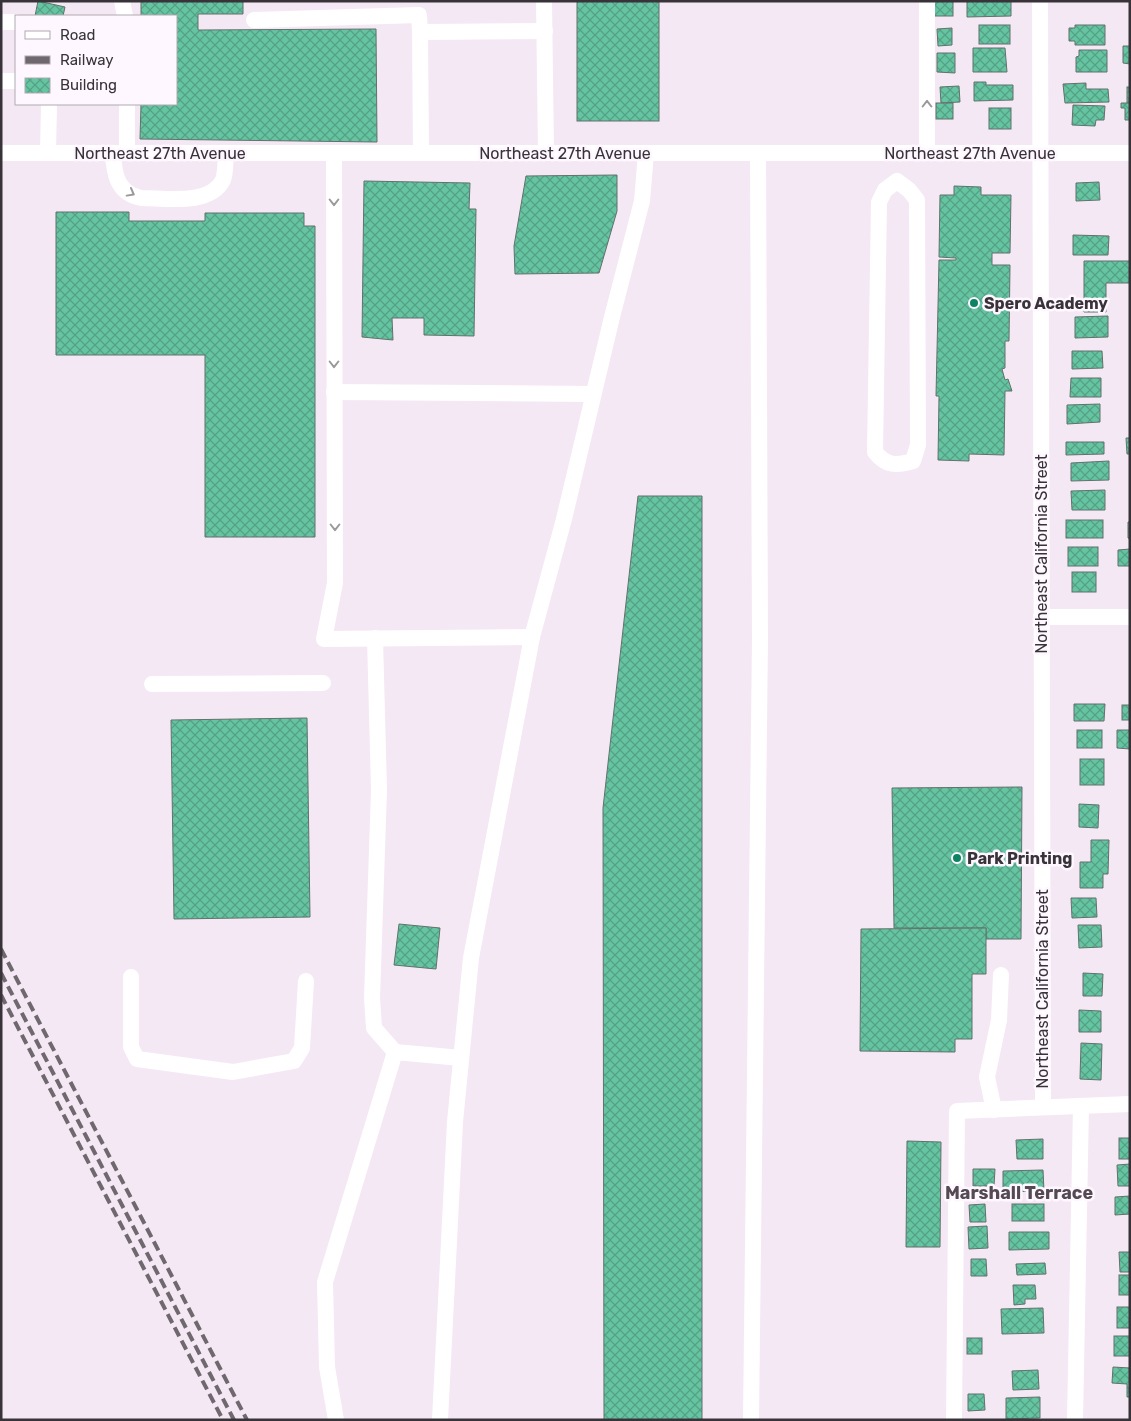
<svg xmlns="http://www.w3.org/2000/svg" width="1131" height="1421" font-family="Rubik,sans-serif">
	<style>
		.building { fill: url(#building-cross-hatch); stroke: #62716a }
		.lines { fill: none; stroke-linecap: round; stroke-linejoin: round }
		.minor { stroke: #fff; stroke-width: 16 }
		.rail { stroke: #6f686f; stroke-width: 4; stroke-dasharray: 10 5; stroke-linecap: butt }
		.oneway { stroke: #9c999c }
		.poi-dot { fill: #0c8464; stroke: #fef7ff; stroke-width: 2 }
		.labels { text-anchor: middle; dominant-baseline: central; stroke-width: 5; stroke-linejoin: round; paint-order: stroke }
		.street-label { font-size: 16px; fill: #383338; stroke: #fef7ff }
		.poi-label { font-size: 16px; font-weight: bold; fill: #383338; stroke: #fef7ff; text-anchor: start }
		.neighbourhood-label { font-size: 18px; font-weight: bold; fill: #544a54; stroke: #fef7ff }
	</style>
	<defs>
		<pattern id="building-cross-hatch" width="8" height="8" patternUnits="userSpaceOnUse" patternTransform="scale(1.25)"><rect width="8" height="8" fill="#65c5a3"/><path d="M0 0l8 8M0 8l8-8" fill="none" stroke="#54a186"/></pattern>
	</defs>
	<rect width="100%" height="100%" fill="#f4e8f4"/>
	<g class="building">
		<polygon points="38,1 65,7 63,16 35,16"/>
		<polygon points="141,1 243,1 243,14 198,14 198,30 376,29 377,142 140,139 141,104 176,104 176,16 141,16"/>
		<rect x="577" y="1" width="82" height="120"/>
		<rect x="933" y="1" width="20" height="15"/>
		<polygon points="967,1 1011,1 1011,16 967,17"/>
		<rect x="979" y="25" width="31" height="19"/>
		<polygon points="1075,25 1105,25 1105,45 1075,45 1075,41 1069,41 1069,28 1075,28"/>
		<polygon points="952,28 952,45 938,46 937,29"/>
		<polygon points="1123,46 1130,46 1130,64 1123,63"/>
		<polygon points="973,48 1005,48 1007,72 973,72"/>
		<polygon points="1079,50 1107,50 1107,72 1076,72 1076,57 1079,56"/>
		<polygon points="937,53 955,53 955,73 937,72"/>
		<polygon points="974,82 986,82 986,85 1013,85 1013,100 974,101"/>
		<polygon points="1086,83 1086,89 1108,89 1109,102 1065,103 1063,84"/>
		<polygon points="959,86 960,102 941,103 940,87"/>
		<rect x="1127" y="87" width="3" height="16"/>
		<rect x="936" y="103" width="17" height="16"/>
		<polygon points="1121,103 1130,103 1130,120 1125,120 1125,108 1121,108"/>
		<polygon points="1073,105 1105,106 1104,120 1096,120 1095,126 1072,125"/>
		<rect x="989" y="108" width="22" height="21"/>
		<polygon points="617,175 617,211 599,273 515,274 514,246 526,176"/>
		<polygon points="364,181 470,183 469,209 476,209 474,336 424,335 424,318 392,318 393,340 362,337"/>
		<polygon points="1099,182 1100,200 1076,201 1076,183"/>
		<polygon points="954,186 981,187 981,195 1011,195 1010,253 992,253 992,265 1010,265 1009,341 1005,341 1005,368 1002,369 1005,380 1008,379 1012,391 1005,391 1004,455 969,454 969,461 938,460 939,396 936,396 939,260 956,260 956,258 939,257 940,195 954,195"/>
		<polygon points="56,212 129,212 129,221 205,221 205,213 304,213 304,226 315,226 315,537 205,537 205,355 56,355"/>
		<polygon points="1073,235 1109,236 1108,255 1073,255"/>
		<polygon points="1084,261 1130,261 1130,283 1106,283 1106,312 1084,312"/>
		<polygon points="1108,316 1108,337 1075,338 1075,317"/>
		<polygon points="1072,351 1102,351 1103,368 1072,369"/>
		<polygon points="1071,378 1101,378 1101,397 1070,397"/>
		<polygon points="1100,404 1100,422 1067,424 1067,405"/>
		<polygon points="1126,438 1130,438 1130,454 1127,454"/>
		<polygon points="1066,442 1104,442 1104,454 1066,455"/>
		<polygon points="1109,461 1109,480 1071,481 1071,463"/>
		<polygon points="1105,490 1105,510 1072,510 1071,491"/>
		<polygon points="638,496 702,496 702,1420 604,1420 603,808"/>
		<rect x="1066" y="520" width="37" height="18"/>
		<polygon points="1128,522 1130,522 1130,539 1128,538"/>
		<rect x="1068" y="547" width="30" height="19"/>
		<polygon points="1130,549 1130,566 1118,566 1118,550"/>
		<rect x="1072" y="572" width="24" height="20"/>
		<polygon points="1074,704 1105,704 1104,721 1074,721"/>
		<rect x="1122" y="705" width="8" height="15"/>
		<polygon points="307,718 310,917 174,919 171,720"/>
		<rect x="1077" y="730" width="25" height="18"/>
		<polygon points="1117,730 1130,730 1130,749 1117,748"/>
		<rect x="1080" y="759" width="24" height="26"/>
		<polygon points="1022,787 1021,939 986,939 986,928 894,928 892,788"/>
		<polygon points="1079,804 1099,805 1098,828 1079,827"/>
		<polygon points="1091,840 1109,840 1108,874 1103,874 1103,888 1080,888 1080,862 1091,862"/>
		<polygon points="1071,898 1096,898 1097,917 1072,918"/>
		<polygon points="399,924 440,928 436,969 394,965"/>
		<polygon points="1078,925 1101,925 1102,947 1079,948"/>
		<polygon points="986,928 986,974 972,974 972,1039 955,1039 955,1052 860,1051 861,929"/>
		<polygon points="1083,973 1103,974 1102,996 1083,996"/>
		<polygon points="1079,1010 1101,1011 1101,1032 1079,1032"/>
		<polygon points="1081,1043 1102,1044 1101,1080 1080,1079"/>
		<rect x="1119" y="1138" width="11" height="21"/>
		<polygon points="1043,1139 1043,1159 1017,1159 1016,1140"/>
		<polygon points="907,1141 941,1142 940,1247 906,1247"/>
		<polygon points="1130,1164 1130,1186 1118,1186 1117,1165"/>
		<polygon points="973,1169 995,1169 994,1186 973,1186"/>
		<polygon points="1043,1170 1044,1191 1003,1192 1003,1171"/>
		<polygon points="1130,1196 1130,1214 1115,1215 1115,1197"/>
		<polygon points="985,1204 986,1222 970,1222 969,1205"/>
		<rect x="1012" y="1204" width="32" height="17"/>
		<polygon points="987,1226 988,1248 969,1249 968,1227"/>
		<polygon points="1009,1232 1049,1232 1049,1249 1009,1250"/>
		<polygon points="1119,1252 1130,1252 1130,1272 1120,1272"/>
		<polygon points="971,1259 986,1259 987,1276 971,1276"/>
		<polygon points="1045,1263 1046,1274 1017,1275 1016,1264"/>
		<rect x="1119" y="1275" width="11" height="20"/>
		<polygon points="1013,1285 1035,1285 1036,1299 1025,1299 1025,1304 1014,1305"/>
		<rect x="1117" y="1307" width="13" height="21"/>
		<polygon points="1043,1308 1044,1333 1002,1334 1001,1309"/>
		<rect x="1114" y="1336" width="16" height="20"/>
		<rect x="967" y="1338" width="15" height="16"/>
		<polygon points="1113,1367 1130,1368 1130,1397 1127,1397 1127,1384 1112,1383"/>
		<polygon points="1038,1370 1039,1389 1013,1390 1012,1371"/>
		<polygon points="968,1394 984,1394 985,1410 968,1411"/>
		<polygon points="1040,1397 1040,1418 1006,1419 1006,1398"/>
	</g>
	<g class="lines">
		<g class="minor">
			<polyline points="122,1 125,16"/>
			<polyline points="544,1 546,153"/>
			<polyline points="1040,1 1043,1107"/>
			<polyline points="254,20 419,15 420,32"/>
			<polyline points="1,22 16,22"/>
			<polyline points="1,81 16,81"/>
			<polyline points="127,104 127,152"/>
			<polyline points="48,152 49,104"/>
			<polyline points="1,153 1130,153"/>
			<path d="M113,153c1,21 4,40 28,45 25,0 69,8 82,-18 3,-8 2,-19 3,-27"/>
			<polyline points="334,153 335,583 324,639 532,637"/>
			<polyline points="421,153 420,32 545,31"/>
			<polyline points="927,153 927,1"/>
			<path d="M897,181l12,9 8,10 1,245 -5,16c-17,5 -27,5 -38,-9l4,-250 6,-12z"/>
			<polyline points="334,392 593,394"/>
			<polyline points="1041,617 1130,617"/>
			<polyline points="375,638 379,790 372,998 374,1028 395,1052"/>
			<polyline points="152,684 323,683"/>
			<polyline points="131,977 131,1047 137,1059 233,1072 294,1061 302,1048 306,981"/>
			<polyline points="994,1110 987,1077 999,1020 1001,975"/>
			<polyline points="336,1420 327,1367 325,1282 395,1052 461,1058"/>
			<polyline points="440,1420 455,1122 471,958 532,637 564,519 612,317 642,201 646,153"/>
			<polyline points="751,1420 760,638 758,154"/>
			<polyline points="954,1420 957,1111 1130,1104"/>
			<polyline points="1075,1420 1081,1106"/>
		</g>
		<g class="rail">
			<polyline points="1,949 247,1420"/>
			<polyline points="1,973 234,1420"/>
			<polyline points="1,995 223,1420"/>
		</g>
	</g>
	<defs><path id="oneway-chevron" d="M-2-3.5L2.5 0L-2 3.5" fill="none" stroke-width="1.6" stroke-linecap="round" stroke-linejoin="round" transform="scale(1.25)"/></defs>
	<g class="oneway">
		<use href="#oneway-chevron" transform="translate(927 104) rotate(-90)"/>
		<use href="#oneway-chevron" transform="translate(131 193) rotate(29)"/>
		<use href="#oneway-chevron" transform="translate(334 202) rotate(90)"/>
		<use href="#oneway-chevron" transform="translate(334 364) rotate(90)"/>
		<use href="#oneway-chevron" transform="translate(335 527) rotate(90)"/>
	</g>
	<g class="poi-dot">
		<circle cx="974" cy="303" r="5"/>
		<circle cx="957" cy="858" r="5"/>
	</g>
	<g class="labels">
		<g class="street-label">
			<text x="160" y="153">Northeast 27th Avenue</text>
			<text x="565" y="153">Northeast 27th Avenue</text>
			<text x="970" y="153">Northeast 27th Avenue</text>
			<text transform="translate(1041 554) rotate(-90)">Northeast California Street</text>
			<text transform="translate(1042 989) rotate(-90)">Northeast California Street</text>
		</g>
		<g class="poi-label">
			<text x="984" y="303">Spero Academy</text>
			<text x="967" y="858">Park Printing</text>
		</g>
		<g class="neighbourhood-label">
			<text x="1019" y="1193">Marshall Terrace</text>
		</g>
	</g>
	<rect width="1131" height="1421" fill="none" stroke="#383338" stroke-width="5"/>
	<rect x="15" y="15" width="162" height="90" fill="#fef7ff" stroke="#afa9af"/>
	<rect x="25" y="31" width="25" height="8" fill="#ffffff" stroke="#afa9af"/>
	<text x="60" y="40" font-size="15" fill="#383338">Road</text>
	<rect x="25" y="56" width="25" height="8" fill="#6f686f" stroke="#afa9af"/>
	<text x="60" y="65" font-size="15" fill="#383338">Railway</text>
	<rect x="25" y="78" width="25" height="15" fill="url(#building-cross-hatch)" stroke="#afa9af"/>
	<text x="60" y="90" font-size="15" fill="#383338">Building</text>
</svg>
